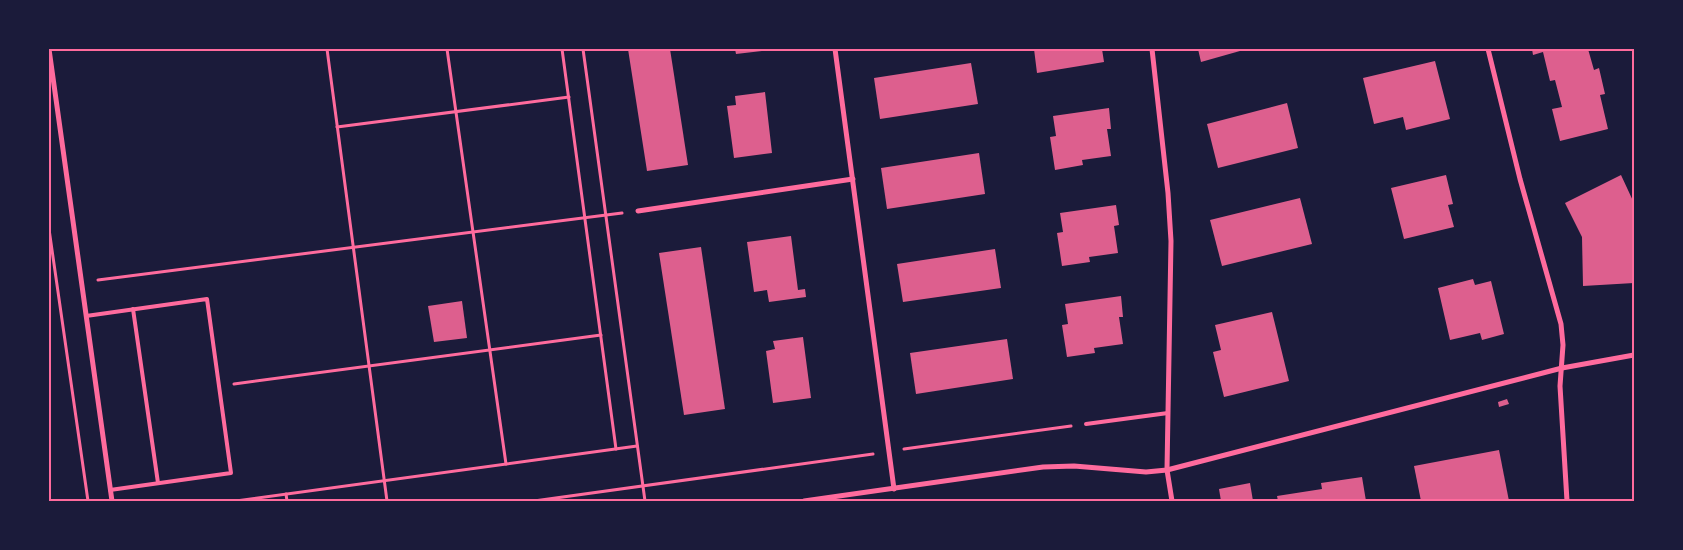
<svg xmlns="http://www.w3.org/2000/svg" width="1683" height="550" font-family="'Titillium Web',sans-serif">
	<style>
		.building { fill: #dd5f8e }
		.lines { fill: none; stroke-linecap: round; stroke-linejoin: round }
		.path { stroke: #ff6b9d; stroke-width: 3 }
		.service { stroke: #ff6b9d; stroke-width: 4 }
		.minor { stroke: #ff6b9d; stroke-width: 5 }
		.neatline { fill: none; stroke: #ff6b9d; stroke-width: 2 }
	</style>
	<rect width="100%" height="100%" fill="#1b1b3a"/>
	<g class="building">
		<polygon points="628,49 670,49 688,165 647,171"/>
		<polygon points="735,49 771,49 771,50 736,54"/>
		<polygon points="1034,49 1102,49 1104,62 1037,73"/>
		<polygon points="1198,49 1247,49 1201,62"/>
		<polygon points="1532,49 1588,49 1594,70 1599,68 1605,94 1600,95 1608,129 1560,141 1552,109 1562,107 1555,80 1550,81 1543,52 1533,55"/>
		<polygon points="1435,61 1450,119 1406,130 1403,117 1374,124 1363,78"/>
		<polygon points="971,63 978,104 880,119 874,78"/>
		<polygon points="765,92 772,153 734,158 727,106 736,105 735,96"/>
		<polygon points="1287,103 1298,148 1218,168 1207,124"/>
		<polygon points="1109,108 1111,129 1107,129 1111,156 1082,160 1083,165 1055,170 1050,137 1056,136 1053,116"/>
		<polygon points="979,153 985,194 887,209 881,168"/>
		<polygon points="1446,175 1453,204 1448,205 1454,227 1404,239 1391,188"/>
		<polygon points="1621,175 1634,203 1634,283 1583,286 1582,237 1565,203"/>
		<polygon points="1300,198 1312,244 1222,266 1210,220"/>
		<polygon points="1116,205 1119,225 1114,226 1118,253 1089,257 1090,262 1062,266 1057,233 1063,232 1060,213"/>
		<polygon points="791,236 798,290 805,289 806,297 769,302 767,290 754,292 747,242"/>
		<polygon points="701,247 725,409 684,415 659,253"/>
		<polygon points="995,249 1001,288 903,302 897,264"/>
		<polygon points="1473,279 1475,285 1491,281 1504,334 1482,340 1480,333 1450,340 1438,288"/>
		<polygon points="1121,296 1123,317 1119,317 1123,344 1094,348 1095,353 1067,357 1062,325 1068,324 1065,304"/>
		<polygon points="462,301 467,338 434,342 428,306"/>
		<polygon points="1272,312 1289,381 1224,397 1213,352 1221,350 1215,325"/>
		<polygon points="803,337 811,398 773,403 766,351 775,349 773,341"/>
		<polygon points="1007,339 1013,379 916,394 910,353"/>
		<polygon points="1507,399 1509,404 1499,407 1498,402"/>
		<polygon points="1499,450 1509,501 1421,501 1414,466"/>
		<polygon points="1362,477 1366,501 1278,501 1277,496 1322,489 1321,483"/>
		<polygon points="1250,483 1253,501 1221,501 1219,489"/>
	</g>
	<g class="lines">
		<g class="path">
			<polyline points="327,49 387,501"/>
			<polyline points="447,49 506,464"/>
			<polyline points="562,49 616,449"/>
			<polyline points="583,49 645,501"/>
			<polyline points="337,127 569,97"/>
			<polyline points="49,229 88,501"/>
			<polyline points="98,280 622,213"/>
			<polyline points="234,384 601,335"/>
			<polyline points="904,449 1071,426"/>
			<polyline points="286,494 287,501"/>
			<polyline points="236,501 637,446"/>
			<polyline points="534,501 873,454"/>
		</g>
		<g class="service">
			<polyline points="133,309 158,483"/>
			<polyline points="86,316 207,299 231,473 110,490"/>
			<polyline points="1086,424 1168,413"/>
		</g>
		<g class="minor">
			<polyline points="49,49 112,501"/>
			<polyline points="835,49 894,489"/>
			<polyline points="1152,49 1168,193 1171,241 1167,470 1172,501"/>
			<polyline points="1488,49 1520,179 1561,324 1563,345 1560,386 1567,501"/>
			<polyline points="638,211 853,179"/>
			<polyline points="804,501 1043,467 1074,466 1146,472 1167,470 1562,368 1634,355"/>
		</g>
	</g>
	<rect width="1683" height="550" fill="none" stroke="#1b1b3a" stroke-width="100"/>
	<rect x="50" y="50" width="1583" height="450" class="neatline"/>
</svg>
